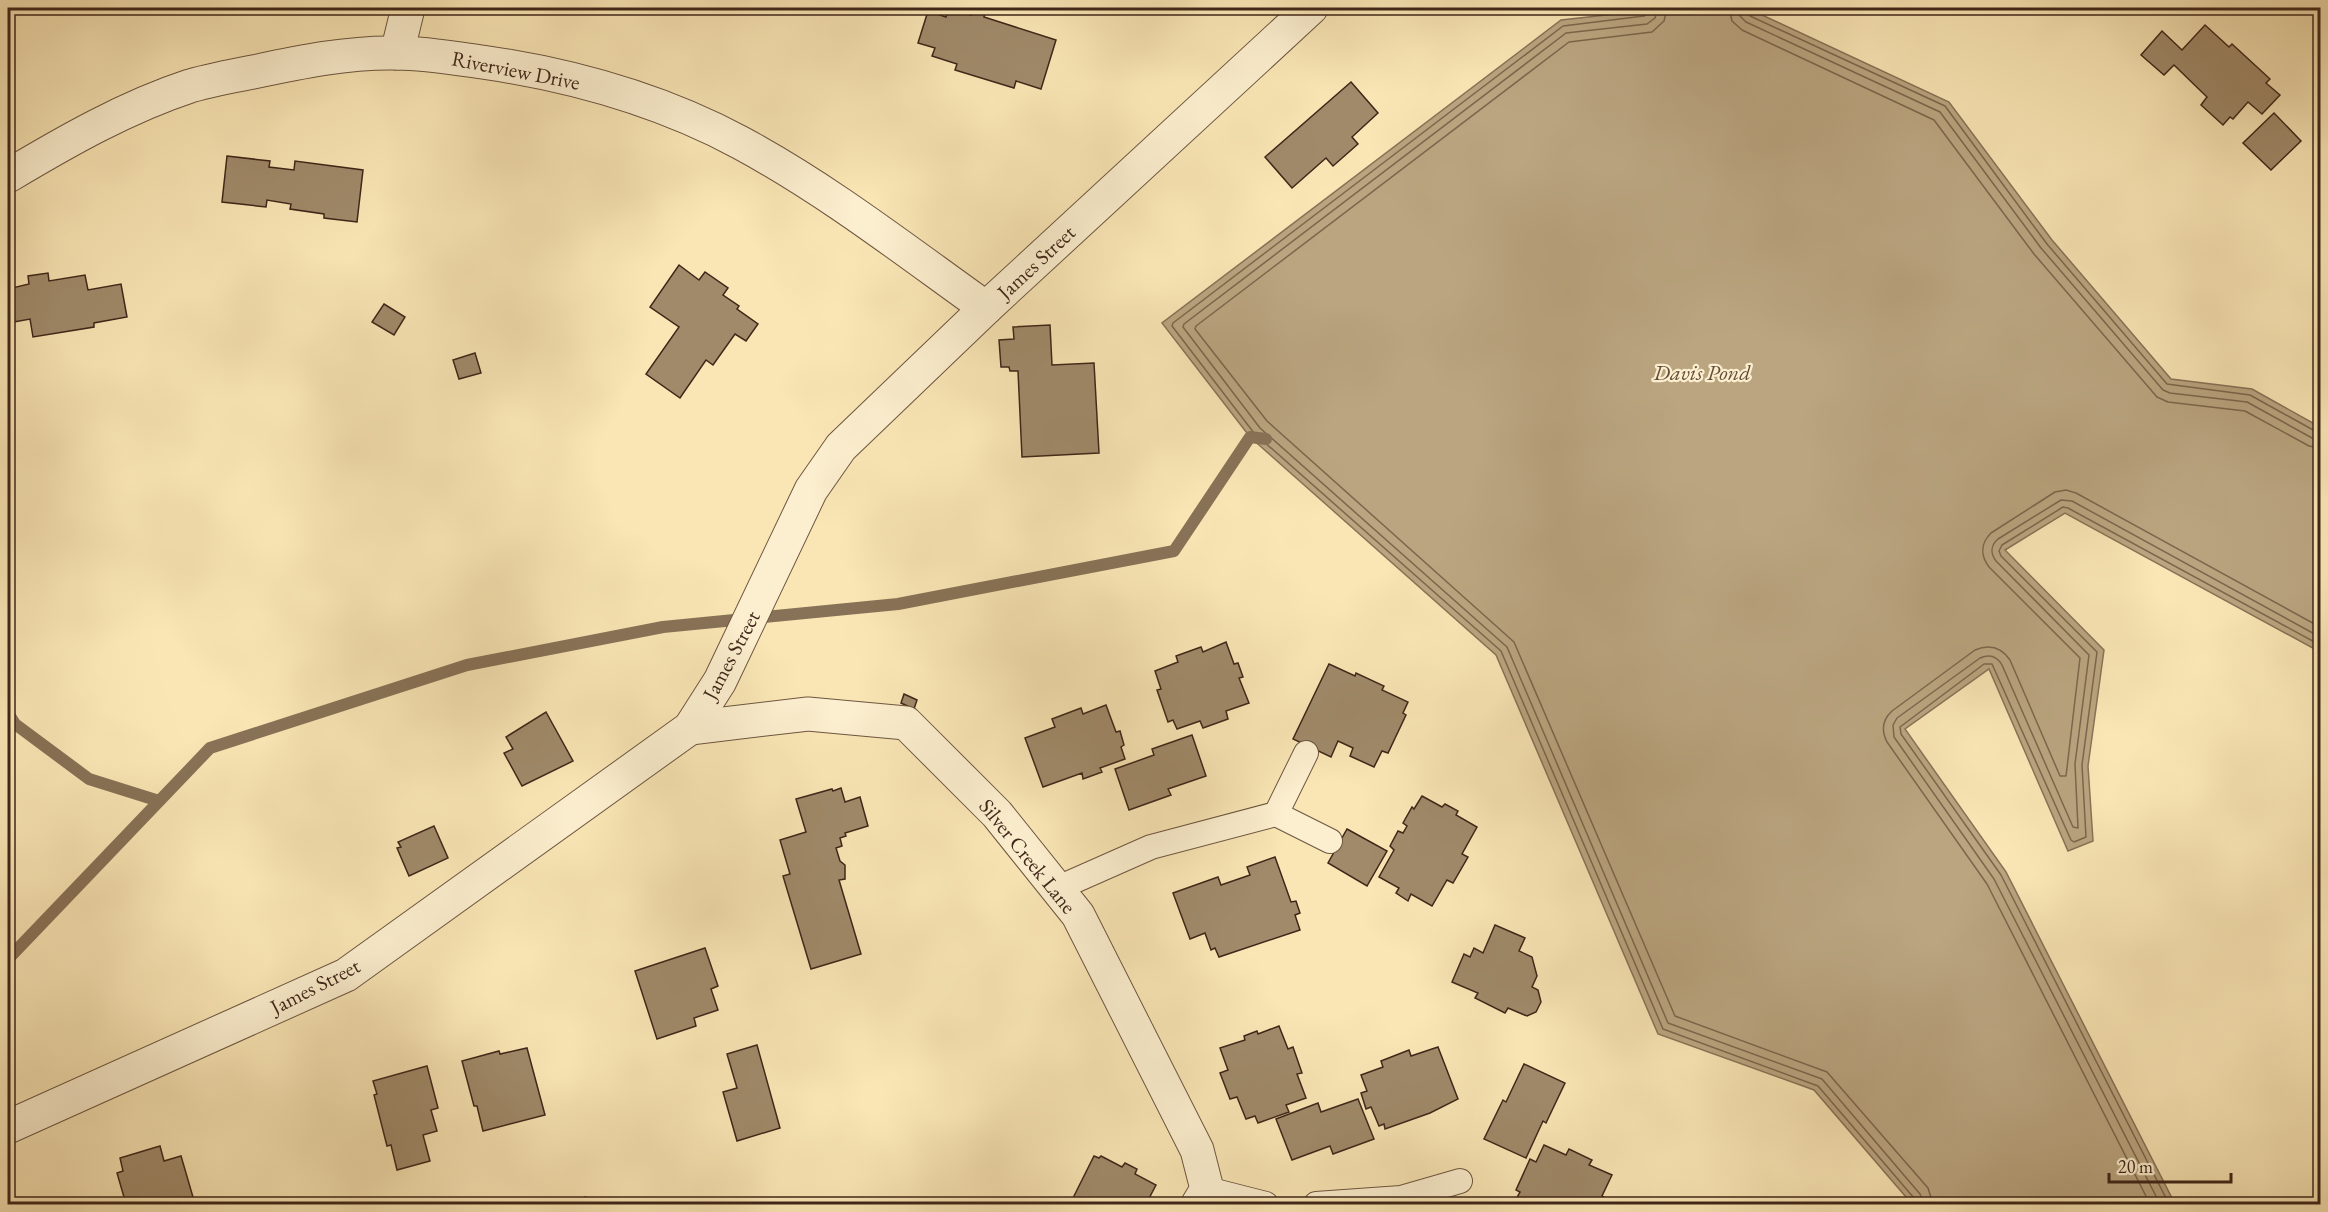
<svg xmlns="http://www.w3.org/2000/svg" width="2328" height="1212" font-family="'EB Garamond',serif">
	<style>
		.water { fill: #baa580; stroke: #887257; stroke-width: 1.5 }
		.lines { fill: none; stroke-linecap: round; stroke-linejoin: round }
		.shore { stroke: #7c664c; stroke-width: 1.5 }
		.stream { stroke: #887257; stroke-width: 12 }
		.building { fill: #a08a6a; stroke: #3e2619; stroke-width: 1.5 }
		.lane-casing { stroke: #6d5640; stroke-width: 26 }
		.street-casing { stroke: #6d5640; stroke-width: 35 }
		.lane { stroke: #fcefcf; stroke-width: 24 }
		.street { stroke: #fcefcf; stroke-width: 33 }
		.labels { text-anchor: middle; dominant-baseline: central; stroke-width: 4.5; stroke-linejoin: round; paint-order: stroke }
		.street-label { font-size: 21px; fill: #3e2619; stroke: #fcefcf }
		.water-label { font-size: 22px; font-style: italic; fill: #634c38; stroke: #fcefcf }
	</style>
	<rect width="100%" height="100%" fill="#fae6b5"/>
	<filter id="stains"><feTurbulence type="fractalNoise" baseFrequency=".00333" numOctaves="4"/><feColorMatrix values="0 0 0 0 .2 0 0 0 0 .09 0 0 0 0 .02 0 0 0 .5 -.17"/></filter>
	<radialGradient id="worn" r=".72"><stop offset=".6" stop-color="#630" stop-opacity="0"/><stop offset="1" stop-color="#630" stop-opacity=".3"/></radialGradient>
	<polygon class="water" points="1670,8 1747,8 1949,102 2052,240 2171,379 2252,389 2320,427 2320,652 2065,513 2005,550 2104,650 2088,766 2093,841 2068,851 1989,669 1905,729 2006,872 2175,1204 1912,1204 1814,1090 1658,1034 1496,655 1250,437 1162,323 1561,20"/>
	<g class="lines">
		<g class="shore">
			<polyline points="1651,8 1649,13 1644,16 1563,26 1173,323 1172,326 1254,433 1501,651 1663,1029 1818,1086 1914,1198 1916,1204"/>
			<polyline points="1658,8 1655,18 1647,24 1566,33 1184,324 1183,327 1260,428 1507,647 1668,1023 1822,1079 1920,1194 1924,1204"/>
			<polyline points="1667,8 1664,21 1652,32 1569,42 1196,326 1195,329 1267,421 1514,642 1675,1016 1827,1072 1928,1188 1933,1204"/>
			<polyline points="1729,8 1732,21 1742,30 1934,120 2034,254 2157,397 2168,402 2245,411 2309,446 2320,448"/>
			<polyline points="1738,8 1740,16 1746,22 1940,112 2041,248 2163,390 2170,393 2247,402 2312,438 2320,439"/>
			<polyline points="1746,8 1750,16 1945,106 2047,244 2167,384 2250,395 2315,431 2320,431"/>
			<path d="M2150,1204l-163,-320 -100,-142c-6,-12 -5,-22 5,-31l83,-61c14,-6 26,-3 35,10l50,116h6l14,-118 -91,-91c-9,-12 -8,-24 2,-34l64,-41 11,-2 10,3 244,134"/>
			<path d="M2160,1204l-166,-325 -100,-142 -1,-12 4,-7 83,-60c9,-4 17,-2 22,7l71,162 5,1 -3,-64 14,-109 -93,-94c-6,-8 -5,-16 2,-22l63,-39 11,1 248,136"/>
			<polyline points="2169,1204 2001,875 1901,734 1900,727 1984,664 1992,664 2071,840 2074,842 2086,837 2082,765 2097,652 2001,556 1999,551 2002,545 2063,507 2068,508 2320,645"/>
		</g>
		<g class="stream">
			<polyline points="8,713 15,724 89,779 159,801"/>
			<polyline points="8,959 210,748 467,665 663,627 898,604 1174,551 1250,437 1266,439"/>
		</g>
	</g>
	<g class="building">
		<polygon points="949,8 971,15 973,8 985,11 984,17 1056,40 1041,89 1016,81 1014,88 955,70 957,64 932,56 935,48 918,43 928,11 946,17"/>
		<polygon points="2205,25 2229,47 2232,44 2270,79 2266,83 2280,95 2262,114 2248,102 2233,119 2230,117 2223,125 2201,105 2207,97 2174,65 2164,75 2141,55 2162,31 2182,50"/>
		<polygon points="1351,82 1378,113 1352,137 1358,144 1333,166 1326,158 1292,188 1265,157"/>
		<polygon points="2274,113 2301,141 2271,170 2243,143"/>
		<polygon points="227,156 270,161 269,167 294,170 295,161 363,170 357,222 324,218 324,214 290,209 291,204 267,200 266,207 222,202"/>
		<polygon points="679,265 699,280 705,272 728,288 723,295 739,306 737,309 758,324 746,341 735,334 713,365 706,360 680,398 646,374 679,327 650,307"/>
		<polygon points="48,273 49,281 85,275 88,290 121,284 127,317 94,323 94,327 33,337 30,319 8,323 8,289 29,284 28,276"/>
		<polygon points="384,304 405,317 394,335 372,322"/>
		<polygon points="1050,325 1052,365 1094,363 1099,453 1022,457 1018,371 1010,371 1009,367 1001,367 999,340 1014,339 1013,327"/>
		<polygon points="475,353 481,373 459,379 453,360"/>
		<polygon points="1226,642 1234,664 1238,663 1243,677 1239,678 1249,703 1226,711 1228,719 1203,728 1200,721 1177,729 1173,720 1168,722 1157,690 1161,689 1155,671 1178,662 1176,656 1201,647 1203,652"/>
		<polygon points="1329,664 1355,676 1356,673 1384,686 1382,690 1408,702 1403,713 1406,715 1388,753 1382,751 1374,767 1350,756 1353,748 1338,741 1331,757 1293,739"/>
		<polygon points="904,694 917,700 914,709 901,703"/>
		<polygon points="1106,705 1116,732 1120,731 1124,745 1121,747 1125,759 1100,768 1102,772 1083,779 1082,773 1043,787 1025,738 1055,727 1052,719 1081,708 1083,714"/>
		<polygon points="546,712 573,761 522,786 504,753 513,749 506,737"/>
		<polygon points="1192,735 1206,776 1168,789 1171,795 1129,810 1115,769 1154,755 1152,749"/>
		<polygon points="841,788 845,802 860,797 868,826 845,833 846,836 840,838 842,846 836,848 840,861 845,865 845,879 839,880 861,954 811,969 783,876 790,874 780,840 806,832 796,799 832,789 833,791"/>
		<polygon points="1422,796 1442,807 1445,804 1458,811 1456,815 1477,827 1462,854 1468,857 1453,883 1447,880 1432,906 1411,894 1408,901 1396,893 1399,888 1379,877 1394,850 1390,846 1398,831 1403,833 1407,826 1403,823 1412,807 1414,809"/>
		<polygon points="434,826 448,858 409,876 397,848 401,847 398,842"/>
		<polygon points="1347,829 1387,851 1367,886 1328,863"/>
		<polygon points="1275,857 1291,902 1296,901 1300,913 1295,915 1300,930 1219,957 1215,948 1211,950 1205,933 1190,939 1173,893 1218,877 1221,885 1250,875 1247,867"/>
		<polygon points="1495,925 1525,938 1519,951 1532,957 1537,976 1532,987 1538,990 1541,1002 1536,1012 1527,1016 1508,1008 1505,1013 1475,998 1478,993 1452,982 1464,954 1470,957 1474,948 1483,953"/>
		<polygon points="705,948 718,986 711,989 718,1010 694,1018 696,1026 657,1039 635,971"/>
		<polygon points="1279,1026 1288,1049 1293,1047 1302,1073 1297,1074 1306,1098 1286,1105 1289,1112 1258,1123 1255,1116 1246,1119 1237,1097 1230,1099 1220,1073 1228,1070 1220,1048 1245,1040 1244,1036 1257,1031 1258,1034"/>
		<polygon points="757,1045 780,1128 737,1141 723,1092 737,1088 727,1054"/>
		<polygon points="1438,1047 1458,1099 1430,1113 1385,1129 1384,1124 1379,1126 1371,1107 1366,1109 1361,1093 1367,1091 1361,1075 1383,1067 1381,1061 1409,1050 1411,1056"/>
		<polygon points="527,1048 545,1115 483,1131 477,1106 474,1106 462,1061 499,1051 500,1054"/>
		<polygon points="1524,1064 1565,1083 1546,1123 1543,1121 1526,1158 1484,1139 1503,1100 1506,1102"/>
		<polygon points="427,1066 438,1108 431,1110 437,1131 423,1135 430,1161 397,1170 391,1145 387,1146 374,1095 377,1094 373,1081"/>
		<polygon points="1358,1099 1374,1139 1333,1154 1330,1146 1292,1160 1276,1119 1318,1103 1321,1112"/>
		<polygon points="1544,1145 1566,1155 1569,1149 1592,1160 1589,1165 1612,1175 1602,1196 1607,1199 1605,1204 1522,1204 1515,1201 1520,1192 1516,1190 1530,1159 1536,1162"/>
		<polygon points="160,1146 164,1161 181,1156 195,1204 126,1204 117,1173 123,1171 120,1158"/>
		<polygon points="1094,1156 1099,1158 1101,1156 1122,1167 1125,1163 1137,1169 1135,1174 1156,1185 1146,1204 1070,1204"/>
		<polygon points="586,1197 589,1204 561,1204"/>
	</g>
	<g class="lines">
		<defs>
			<g id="lane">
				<polyline points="1306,753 1276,814 1330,841"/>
				<polyline points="1056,889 1151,847 1276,814"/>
				<polyline points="1207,1189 1266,1204"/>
				<polyline points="1316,1204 1401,1198 1460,1181"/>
			</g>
			<g id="street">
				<polyline points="397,53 408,8"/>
				<path d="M8,176c57,-34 118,-69 182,-90 21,-6 42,-10 63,-14 47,-10 95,-20 143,-19 29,0 58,5 86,9 90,13 179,38 259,81 87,47 165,108 245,165"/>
				<polyline points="690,728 808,714 906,723 997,814 1078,915 1197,1150 1207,1189 1198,1204"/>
				<polyline points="8,1127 346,975 690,728 720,681 811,490 841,447 986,308 1311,8"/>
			</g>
		</defs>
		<use href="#lane" class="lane-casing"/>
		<use href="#street" class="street-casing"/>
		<use href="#lane" class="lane"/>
		<use href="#street" class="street"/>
	</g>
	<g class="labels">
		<g class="street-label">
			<text transform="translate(516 70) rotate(11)">Riverview Drive</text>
			<text transform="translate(1036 262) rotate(-43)">James Street</text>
			<text transform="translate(731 655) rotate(-62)">James Street</text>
			<text transform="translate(1028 856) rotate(51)">Silver Creek Lane</text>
			<text transform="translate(315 986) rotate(-27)">James Street</text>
		</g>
		<g class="water-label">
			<text x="1702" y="372">Davis Pond</text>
		</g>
	</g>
	<rect width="2328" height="1212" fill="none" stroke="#fae6b5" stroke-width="30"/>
	<rect x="9" y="9" width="2310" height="1194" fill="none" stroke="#3e2619" stroke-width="3"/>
	<rect x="15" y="15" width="2298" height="1182" fill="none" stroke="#3e2619" stroke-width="1.5"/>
	<path d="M2109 1173v9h122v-9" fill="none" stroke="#3e2619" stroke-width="3"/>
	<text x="2118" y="1173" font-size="18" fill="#3e2619" stroke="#fcefcf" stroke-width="4.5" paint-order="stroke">20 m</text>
	<rect width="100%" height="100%" filter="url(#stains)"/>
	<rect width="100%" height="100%" fill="url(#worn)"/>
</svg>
